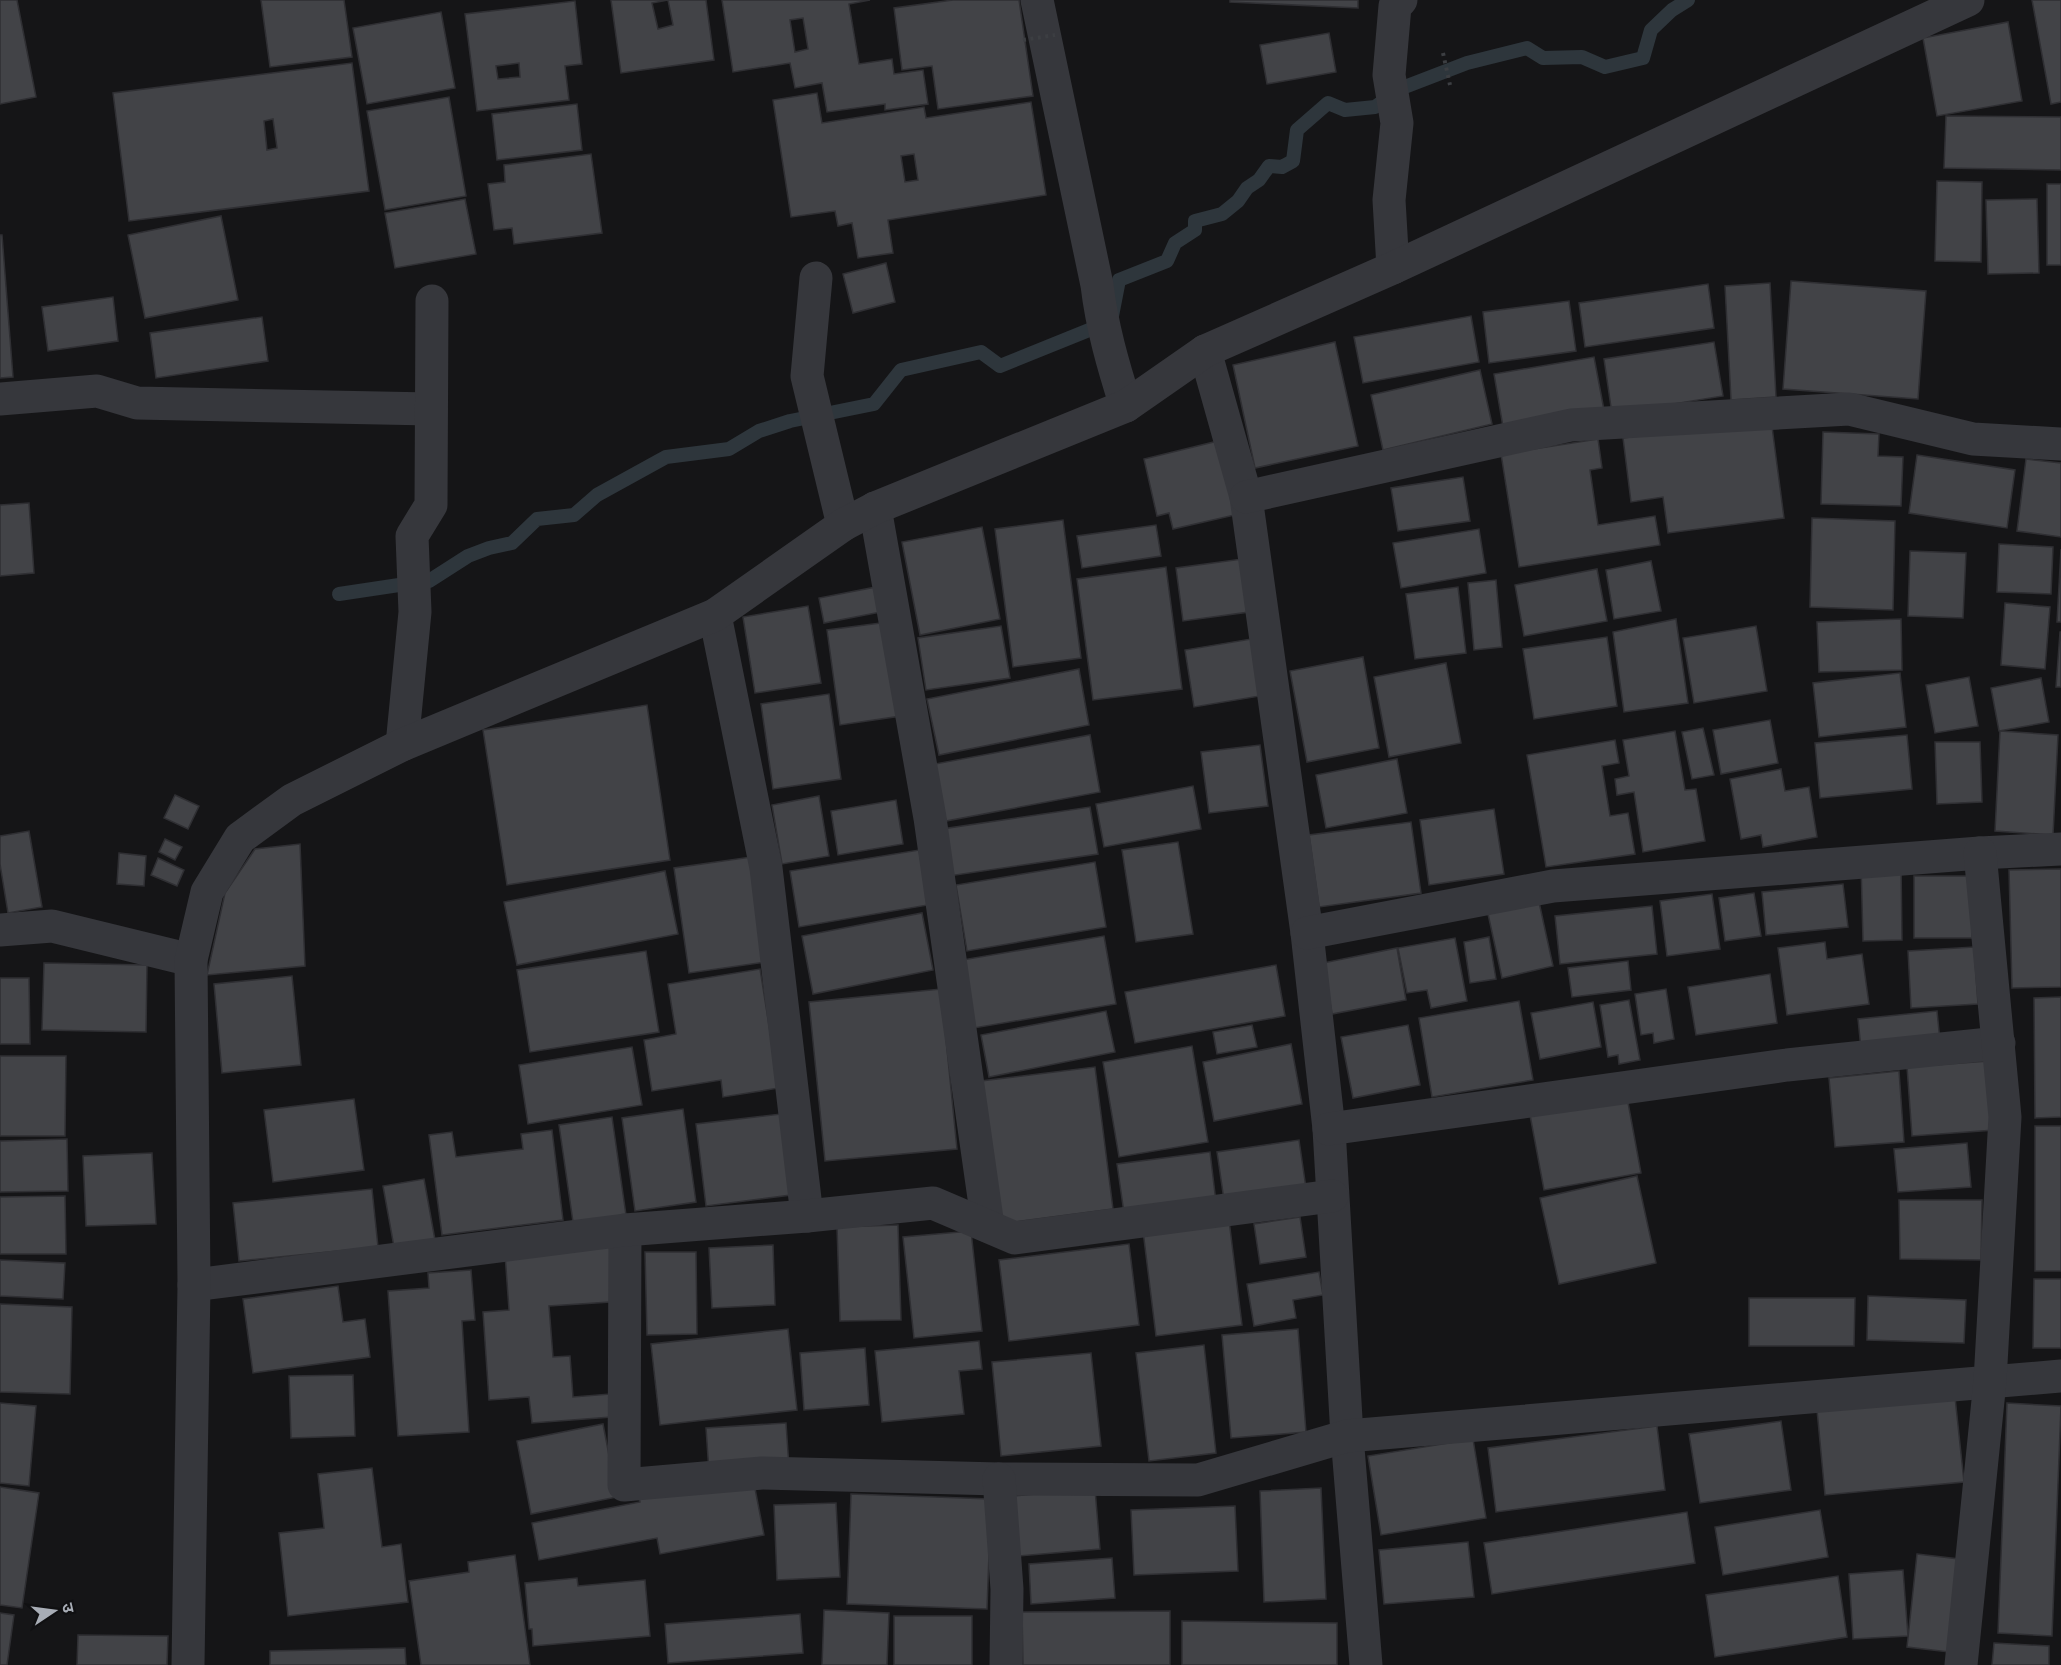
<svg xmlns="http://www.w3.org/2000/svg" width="2061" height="1665" font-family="Rubik,'Noto Sans Devanagari',sans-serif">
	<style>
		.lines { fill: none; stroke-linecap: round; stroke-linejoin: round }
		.stream { stroke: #2e363c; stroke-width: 14 }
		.building { fill: #424347; stroke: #2f2f33; stroke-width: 1.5; fill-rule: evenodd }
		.path { stroke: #3c3e42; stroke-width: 4; stroke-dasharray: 3 4.5; stroke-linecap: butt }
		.minor { stroke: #36373c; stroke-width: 33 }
		.tertiary { stroke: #36373c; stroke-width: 33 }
		.path-bridge { stroke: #3c3e42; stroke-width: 4; stroke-dasharray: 3 4.5; stroke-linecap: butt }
	</style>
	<rect width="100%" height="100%" fill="#151517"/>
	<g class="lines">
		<g class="stream">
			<polyline points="429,581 468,556 489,548 512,543 537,519 574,515 597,495 666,457 729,449 759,431 790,421 874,404 901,370 981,352 1000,366 1099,326 1112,316 1119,280 1167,261 1175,243 1195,230 1195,221 1222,214 1238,201 1247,188 1259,180 1269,166 1282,167 1293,161 1297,130 1328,103 1345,110 1375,107 1402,88 1467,63 1527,48 1543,58 1582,57 1605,67 1643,58 1651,30 1672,10 1688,0"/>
			<polyline points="339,594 399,585"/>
		</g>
	</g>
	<g class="building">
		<polygon points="0,0 17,0 36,97 0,104"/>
		<polygon points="261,0 344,0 352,57 270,67"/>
		<polygon points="611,0 668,0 652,3 658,29 673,25 668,0 706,0 714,60 621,73"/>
		<path d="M722,0h148l-21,4 10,60 33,-5 2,15 29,-4 5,34 -43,6v-6l-58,8 -5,-29 -27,5 -5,-25 -57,9zM803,18l5,31 -13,3 -5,-32z"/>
		<polygon points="953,0 1019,0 1033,96 938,109 932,66 902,70 894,8"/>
		<polygon points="1230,0 1358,0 1358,8 1230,2"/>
		<polygon points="2032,0 2061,0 2061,102 2051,104"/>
		<path d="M575,1l7,63 -17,2 4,34 -92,11 -12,-97zM519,63l1,14 -22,2 -2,-13z"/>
		<polygon points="441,12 455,88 367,104 353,28"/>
		<polygon points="2008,22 2022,101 1937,116 1923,38"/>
		<polygon points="1329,33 1336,72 1267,84 1260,45"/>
		<path d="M352,63l17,128 -240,30 -16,-128zM273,119l4,29 -10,2 -3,-29z"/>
		<path d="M817,93l5,30 102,-16 2,11 105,-16 15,93 -158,25 5,33 -35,5 -6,-35 -14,3 -3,-15 -44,6 -18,-117zM914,154l4,26 -13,2 -4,-26z"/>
		<polygon points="449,97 466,196 385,210 367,111"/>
		<polygon points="577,104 582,150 497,160 492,114"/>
		<polygon points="1946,116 2061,117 2061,170 1944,168"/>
		<polygon points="591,154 602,233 514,244 512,228 494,230 488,184 505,182 504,165"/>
		<polygon points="1937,181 1982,182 1981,262 1935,261"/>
		<rect x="2047" y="184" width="14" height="81"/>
		<polygon points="465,199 476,254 395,268 385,213"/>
		<polygon points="2037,199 2039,273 1988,274 1986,200"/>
		<polygon points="221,216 238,300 145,318 128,235"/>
		<polygon points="0,235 2,235 13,377 0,378"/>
		<polygon points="886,263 895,302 853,313 843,274"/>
		<polygon points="1791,281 1926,291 1918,399 1783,389"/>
		<polygon points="1770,283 1776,397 1731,400 1725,286"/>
		<polygon points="1708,284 1714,328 1585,347 1579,303"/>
		<polygon points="113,297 118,341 48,351 42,307"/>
		<polygon points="1569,301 1576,351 1489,363 1483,312"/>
		<polygon points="1471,316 1479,362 1363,383 1354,337"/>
		<polygon points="262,317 268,361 156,378 150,333"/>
		<polygon points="1335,342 1358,446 1255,468 1233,365"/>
		<polygon points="1714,342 1723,396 1612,414 1604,359"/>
		<polygon points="1594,357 1604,410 1503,427 1494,374"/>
		<polygon points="1480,370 1492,424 1383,450 1371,395"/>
		<polygon points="1771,419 1784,518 1668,533 1663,497 1631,502 1623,438"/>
		<polygon points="1823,432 1879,434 1878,456 1903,457 1901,506 1821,504"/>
		<polygon points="1598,439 1602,468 1590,470 1598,525 1655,516 1660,545 1519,567 1501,454"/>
		<polygon points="1222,440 1239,514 1173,529 1169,513 1157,516 1144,459"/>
		<polygon points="1917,455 2015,470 2007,528 1909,513"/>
		<polygon points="2026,459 2061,463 2061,537 2017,531"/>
		<polygon points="1463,477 1470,521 1398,531 1391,488"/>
		<polygon points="29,503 34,573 0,576 0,505"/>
		<polygon points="1812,518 1895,521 1893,610 1810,607"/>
		<polygon points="1063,520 1081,658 1013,667 995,529"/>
		<polygon points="1156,525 1161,556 1082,568 1077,536"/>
		<polygon points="982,527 1000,619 920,635 902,542"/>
		<polygon points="1479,529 1486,573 1401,588 1393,543"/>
		<polygon points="1999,544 2053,547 2051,594 1997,592"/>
		<polygon points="2061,549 2061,622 2057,622"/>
		<polygon points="1910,551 1966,553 1963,618 1908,616"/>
		<polygon points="1242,559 1249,612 1183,621 1176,568"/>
		<polygon points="1651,561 1661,611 1614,619 1606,570"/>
		<polygon points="1166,567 1182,689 1093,700 1077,579"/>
		<polygon points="1597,569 1607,621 1524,636 1515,585"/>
		<polygon points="1496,580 1502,647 1474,650 1468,583"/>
		<polygon points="876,587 881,612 824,623 819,598"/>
		<polygon points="1458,587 1466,653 1415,659 1406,594"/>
		<polygon points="2005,603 2050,607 2045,669 2001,665"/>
		<polygon points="808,606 821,683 755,693 743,617"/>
		<polygon points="1676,619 1688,703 1624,712 1613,632"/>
		<polygon points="1901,619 1902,670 1819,672 1817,622"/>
		<polygon points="888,622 901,716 840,725 827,630"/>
		<polygon points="1001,626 1010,678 926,690 918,638"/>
		<polygon points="1756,626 1767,691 1694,703 1683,638"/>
		<polygon points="2060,632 2061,632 2061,687 2056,687"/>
		<polygon points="1607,637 1617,706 1534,719 1523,649"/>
		<polygon points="1251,639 1260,696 1194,707 1185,650"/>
		<polygon points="1363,657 1379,748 1307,762 1290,671"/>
		<polygon points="1446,663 1461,743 1389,757 1374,677"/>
		<polygon points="1079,669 1089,725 939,755 927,699"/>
		<polygon points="1900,673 1906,727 1819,737 1813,683"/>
		<polygon points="1969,677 1978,726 1935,733 1926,685"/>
		<polygon points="2041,678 2049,722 1999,731 1991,688"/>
		<polygon points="829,694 841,779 773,789 761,704"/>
		<polygon points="647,705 670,860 507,885 483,730"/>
		<polygon points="1770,720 1778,763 1721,774 1713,730"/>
		<polygon points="1703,728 1714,775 1692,779 1682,732"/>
		<polygon points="1675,731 1685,790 1696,789 1705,841 1643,852 1634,792 1617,795 1615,779 1629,776 1623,740"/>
		<polygon points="2000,731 2058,735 2053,835 1995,831"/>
		<polygon points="1090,735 1100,792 946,821 935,764"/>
		<polygon points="1907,735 1912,789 1820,798 1815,743"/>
		<polygon points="1615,740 1619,763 1602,766 1610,816 1628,813 1635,854 1546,867 1527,755"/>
		<polygon points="1935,742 1980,742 1982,802 1937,804"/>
		<polygon points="1260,745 1268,806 1209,813 1201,752"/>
		<polygon points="1397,759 1407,813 1326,828 1316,775"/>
		<polygon points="1781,769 1785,791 1809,787 1817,837 1763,847 1761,835 1741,839 1730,779"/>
		<polygon points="1193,786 1201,829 1104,847 1096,804"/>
		<polygon points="175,795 199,806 188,829 164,818"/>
		<polygon points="819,796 829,856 782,864 772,805"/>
		<polygon points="896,800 903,844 838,855 831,811"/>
		<polygon points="1090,807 1098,854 949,876 942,829"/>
		<polygon points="1494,809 1504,874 1429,885 1420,820"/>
		<polygon points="1411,822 1421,893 1319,907 1309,835"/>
		<polygon points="29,831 42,907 8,913 0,864 0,836"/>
		<polygon points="165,839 182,847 175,860 159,852"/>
		<polygon points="1178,842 1193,934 1136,942 1122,850"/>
		<polygon points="300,844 305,966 207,975 225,893 255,849"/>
		<polygon points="919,850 928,905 799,927 790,871"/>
		<polygon points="119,853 146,856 144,886 117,884"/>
		<polygon points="751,857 766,962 689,973 674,868"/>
		<polygon points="158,858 184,870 177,886 151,875"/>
		<polygon points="1095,862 1106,927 967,951 956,885"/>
		<polygon points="1901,863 1902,940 1863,941 1861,864"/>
		<polygon points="2061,869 2061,987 2012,988 2009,870"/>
		<polygon points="665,871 678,934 517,965 504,902"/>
		<polygon points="1914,876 1971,876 1972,938 1914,938"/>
		<polygon points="1843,884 1848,927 1766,935 1762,892"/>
		<polygon points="1754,893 1761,936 1725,941 1719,898"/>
		<polygon points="1712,894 1720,949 1667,956 1660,901"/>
		<polygon points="1539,902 1553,966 1502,978 1488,914"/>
		<polygon points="1652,906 1657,954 1560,964 1555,916"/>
		<polygon points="922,913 933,970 813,994 802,936"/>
		<polygon points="1104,936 1116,1004 974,1028 962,960"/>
		<polygon points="1489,937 1496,979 1470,983 1464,942"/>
		<polygon points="1455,938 1467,1001 1431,1008 1427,990 1407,993 1398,948"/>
		<polygon points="1825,942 1827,959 1862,954 1869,1004 1787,1015 1778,948"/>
		<polygon points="1974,947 1978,1004 1911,1008 1908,951"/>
		<polygon points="1397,948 1406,1000 1332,1014 1323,963"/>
		<polygon points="646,951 659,1032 530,1052 517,970"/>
		<polygon points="1628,961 1631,990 1572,997 1568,968"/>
		<polygon points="44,963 147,965 146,1032 42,1030"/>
		<polygon points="1276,965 1285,1016 1135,1043 1125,992"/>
		<polygon points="760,969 779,1088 723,1097 721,1080 652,1091 644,1040 676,1034 668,984"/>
		<polygon points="1770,974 1777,1023 1696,1035 1688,987"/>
		<polygon points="292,976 301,1065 222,1073 214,984"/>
		<polygon points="0,978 29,978 30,1044 0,1044"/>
		<polygon points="941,989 957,1149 825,1161 809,1002"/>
		<polygon points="1666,989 1674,1039 1654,1043 1653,1033 1641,1035 1635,994"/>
		<polygon points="2061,997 2061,1117 2035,1118 2034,998"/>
		<polygon points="1629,1000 1640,1060 1619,1064 1618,1055 1608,1057 1600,1005"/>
		<polygon points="1519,1001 1533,1080 1432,1097 1419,1018"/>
		<polygon points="1593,1002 1601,1047 1540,1059 1531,1013"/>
		<polygon points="1106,1011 1115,1052 989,1077 981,1035"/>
		<polygon points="1937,1011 1940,1041 1861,1049 1858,1019"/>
		<polygon points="1252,1025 1257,1047 1217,1054 1213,1032"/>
		<polygon points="1408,1025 1420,1085 1353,1098 1341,1037"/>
		<polygon points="1291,1044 1302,1104 1214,1121 1203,1062"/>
		<polygon points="1192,1046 1208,1142 1119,1157 1103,1062"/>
		<polygon points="632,1047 642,1105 528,1124 519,1065"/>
		<polygon points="0,1056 66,1056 65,1136 0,1136"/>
		<polygon points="1989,1061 1995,1130 1912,1136 1907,1067"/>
		<polygon points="1095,1067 1113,1209 999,1224 981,1081"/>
		<polygon points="1899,1071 1904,1142 1835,1147 1829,1078"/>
		<polygon points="1627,1097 1641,1173 1544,1190 1530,1115"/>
		<polygon points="354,1099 364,1170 273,1182 264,1110"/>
		<polygon points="683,1109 696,1202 635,1211 622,1118"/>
		<polygon points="781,1114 791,1195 706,1206 696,1124"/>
		<polygon points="612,1117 626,1215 573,1222 559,1125"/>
		<rect x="2035" y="1126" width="26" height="145"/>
		<polygon points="552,1130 563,1220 442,1235 429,1135 452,1132 456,1157 523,1149 521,1134"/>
		<polygon points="67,1139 68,1191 0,1192 0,1141"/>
		<polygon points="1299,1140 1306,1188 1224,1200 1217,1152"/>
		<polygon points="1967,1143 1971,1187 1898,1192 1894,1149"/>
		<polygon points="1210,1152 1216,1202 1124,1213 1117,1164"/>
		<polygon points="152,1153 156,1224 86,1226 83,1156"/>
		<polygon points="1637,1176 1656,1263 1559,1284 1540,1198"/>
		<polygon points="424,1179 435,1240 394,1247 383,1186"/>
		<polygon points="372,1189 378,1247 239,1261 233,1203"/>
		<polygon points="65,1196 66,1254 0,1254 0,1197"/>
		<polygon points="1899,1200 1982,1200 1981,1260 1900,1259"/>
		<polygon points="1300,1217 1306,1257 1260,1264 1254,1224"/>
		<polygon points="1229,1220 1242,1325 1156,1336 1143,1231"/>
		<polygon points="898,1225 901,1320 840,1321 837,1227"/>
		<polygon points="971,1231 982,1331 914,1338 903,1237"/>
		<polygon points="1129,1244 1139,1325 1009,1341 999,1260"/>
		<polygon points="622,1245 626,1301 549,1306 553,1357 570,1356 573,1397 623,1393 625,1416 532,1423 529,1397 489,1400 483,1312 509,1310 505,1254"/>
		<polygon points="773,1245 775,1305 712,1308 709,1248"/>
		<polygon points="645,1252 696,1252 697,1334 647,1335"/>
		<polygon points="0,1260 65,1263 63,1299 0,1296"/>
		<polygon points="471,1270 475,1320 462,1321 469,1432 398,1436 388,1291 429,1288 428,1273"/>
		<polygon points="1319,1272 1323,1295 1293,1300 1296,1318 1254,1326 1247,1284"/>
		<polygon points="2034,1279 2061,1279 2061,1348 2033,1348"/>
		<polygon points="338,1286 343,1322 365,1319 370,1357 253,1373 243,1299"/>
		<polygon points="1868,1296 1966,1300 1964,1343 1867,1340"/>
		<polygon points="1749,1298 1855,1298 1854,1346 1749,1346"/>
		<polygon points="0,1304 72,1307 70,1394 0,1392"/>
		<polygon points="788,1329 797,1410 660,1425 651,1344"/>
		<polygon points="1298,1329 1306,1432 1231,1438 1222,1335"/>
		<polygon points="979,1341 982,1369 959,1371 964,1414 882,1422 875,1351"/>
		<polygon points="1204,1345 1216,1453 1149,1461 1136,1353"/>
		<polygon points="865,1348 869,1405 804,1410 800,1353"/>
		<polygon points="1091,1353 1101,1446 1001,1456 992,1362"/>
		<polygon points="353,1375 355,1436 291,1438 289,1376"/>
		<polygon points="1955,1397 1964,1482 1825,1495 1817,1410"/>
		<polygon points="0,1403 36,1406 29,1486 0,1483"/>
		<polygon points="2007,1403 2061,1406 2052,1636 1998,1633"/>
		<polygon points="1781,1421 1791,1490 1700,1503 1689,1434"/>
		<polygon points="786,1423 789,1467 709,1472 706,1428"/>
		<polygon points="603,1424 617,1497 531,1514 517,1441"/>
		<polygon points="1657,1426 1665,1490 1496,1512 1488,1448"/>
		<polygon points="1473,1439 1486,1518 1381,1535 1368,1456"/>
		<polygon points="372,1468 382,1547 401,1544 408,1602 288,1616 279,1533 324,1528 318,1474"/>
		<polygon points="752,1473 764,1535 660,1554 657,1538 539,1560 532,1523 640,1502 638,1494"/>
		<polygon points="0,1487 39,1493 22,1608 0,1605"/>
		<polygon points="1321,1488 1326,1599 1264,1602 1260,1491"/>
		<polygon points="1095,1489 1100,1549 1019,1556 1013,1496"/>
		<polygon points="851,1494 991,1499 987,1609 847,1604"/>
		<polygon points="836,1503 840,1577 777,1580 774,1505"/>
		<polygon points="1235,1506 1238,1571 1134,1575 1131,1510"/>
		<polygon points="1820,1510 1828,1557 1723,1575 1715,1527"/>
		<polygon points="1687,1512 1695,1563 1492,1594 1484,1543"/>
		<polygon points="1468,1542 1474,1597 1384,1604 1379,1550"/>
		<polygon points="1917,1554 1959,1559 1949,1652 1907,1647"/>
		<polygon points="515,1555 530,1665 421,1665 409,1581 469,1572 468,1562"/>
		<polygon points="1112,1558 1115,1598 1031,1604 1029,1564"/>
		<polygon points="1903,1570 1908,1636 1853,1639 1849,1574"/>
		<polygon points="1838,1576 1847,1637 1715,1657 1706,1595"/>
		<polygon points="577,1578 578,1586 645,1580 650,1636 533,1646 532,1629 529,1629 525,1583"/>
		<polygon points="824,1610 889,1613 887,1665 822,1665"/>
		<polygon points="1170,1611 1170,1665 1023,1665 1022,1612"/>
		<polygon points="0,1613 14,1615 7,1665 0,1665"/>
		<polygon points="800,1614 803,1653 668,1663 665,1624"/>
		<rect x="894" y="1616" width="78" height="49"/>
		<polygon points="1182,1621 1337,1623 1337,1665 1182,1665"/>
		<polygon points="78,1635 168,1636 167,1665 77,1665"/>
		<polygon points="1994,1643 2049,1646 2049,1665 1992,1665"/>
		<polygon points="405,1648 406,1665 270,1665 270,1651"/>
	</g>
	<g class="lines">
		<polyline class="path" points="1443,53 1450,85"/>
		<g class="minor">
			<path d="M1037,0l60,285c5,42 16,80 29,121"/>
			<polyline points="1393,268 1389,200 1397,123 1389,75 1395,6 1401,0"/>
			<polyline points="816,278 807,376 843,525"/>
			<polyline points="1205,351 1246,497 1307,933 1329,1129 1347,1436 1366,1665"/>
			<polyline points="0,399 97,391 137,403 431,409"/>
			<polyline points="1246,497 1571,425 1849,409 1973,439 2061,444"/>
			<polyline points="875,508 930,818 988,1226"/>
			<polyline points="715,615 766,868 807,1216"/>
			<polyline points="402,745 415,612 412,536 431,505 432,301"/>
			<polyline points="0,930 52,926 191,960"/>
			<polyline points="1307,933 1553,886 1980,853 2061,849"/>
			<polyline points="1329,1129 1787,1065 1999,1043"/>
			<polyline points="625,1230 624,1485 762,1473 999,1479 1198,1480 1347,1436 2061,1376"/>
			<polyline points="194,1285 625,1230 807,1216 933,1203 1015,1238 1332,1196"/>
			<polyline points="999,1479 1007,1589 1006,1665"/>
			<polyline points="1961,1665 1990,1381 2005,1117 1980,853"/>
		</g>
		<polyline class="tertiary" points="188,1665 194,1285 191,960 207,892 240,838 292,800 402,745 715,615 843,525 875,508 1126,406 1205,351 1393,268 1968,0"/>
		<polyline class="path-bridge" points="1023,40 1055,35"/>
	</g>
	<g transform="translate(54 1611) rotate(77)" stroke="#101012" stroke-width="4.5" paint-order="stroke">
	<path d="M0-4.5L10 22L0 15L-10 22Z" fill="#a8adb6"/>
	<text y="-9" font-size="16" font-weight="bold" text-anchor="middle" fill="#a8adb6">उ</text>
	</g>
</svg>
